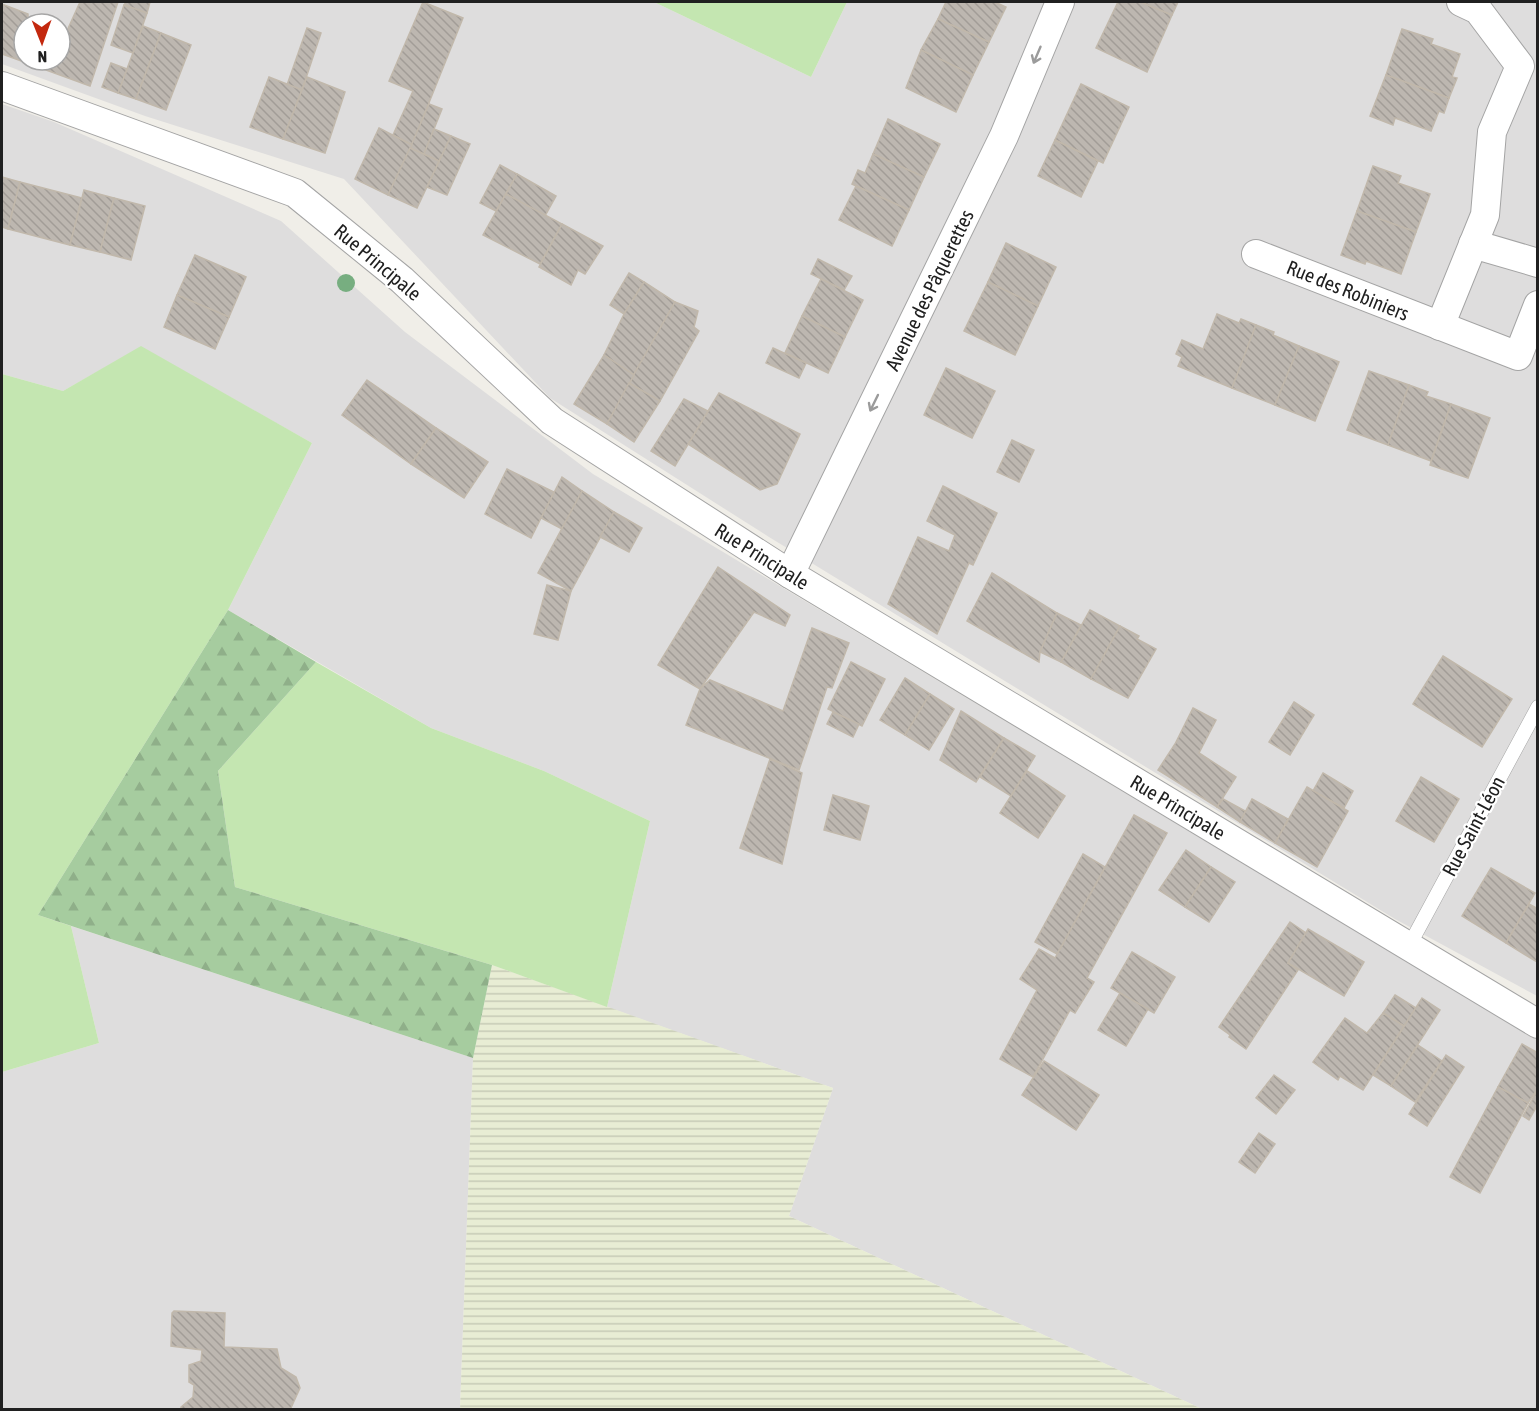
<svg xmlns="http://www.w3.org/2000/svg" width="1539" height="1411" font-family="'Asap Condensed',sans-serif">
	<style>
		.residential { fill: #dedddd; fill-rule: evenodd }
		.farmland { fill: url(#farmland-rules) }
		.grass { fill: #c4e6b1 }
		.forest { fill: url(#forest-firs) }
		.building { fill: url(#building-back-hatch); stroke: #c1b8ab; stroke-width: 1.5 }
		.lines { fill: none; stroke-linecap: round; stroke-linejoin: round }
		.lane-casing { stroke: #a4a4a4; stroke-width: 15 }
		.street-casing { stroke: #a4a4a4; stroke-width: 30 }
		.lane { stroke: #fff; stroke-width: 14 }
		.street { stroke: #fff; stroke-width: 28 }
		.tree { fill: #77ae80 }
		.oneway { stroke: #9b9b9b }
		.labels { text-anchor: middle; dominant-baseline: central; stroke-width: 4.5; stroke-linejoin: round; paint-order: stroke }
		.street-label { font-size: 20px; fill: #202020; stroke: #fff }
	</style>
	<defs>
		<pattern id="farmland-rules" width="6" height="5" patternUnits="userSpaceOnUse" patternTransform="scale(1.5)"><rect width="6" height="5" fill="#e8edd4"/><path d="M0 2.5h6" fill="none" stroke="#c7cbb6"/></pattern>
		<pattern id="forest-firs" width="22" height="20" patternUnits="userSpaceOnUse" patternTransform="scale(1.5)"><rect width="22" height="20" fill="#a6cc9f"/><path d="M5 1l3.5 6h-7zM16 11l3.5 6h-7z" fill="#8faf89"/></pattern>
		<pattern id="building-back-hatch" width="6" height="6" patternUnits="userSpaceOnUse" patternTransform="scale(1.5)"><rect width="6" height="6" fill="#bdb7b0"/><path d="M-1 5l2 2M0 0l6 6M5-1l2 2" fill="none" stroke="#a29d97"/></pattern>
	</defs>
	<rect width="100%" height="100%" fill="#f0eee8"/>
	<g class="residential">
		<path d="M2,2h652l157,75 36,-75h690v994l-142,-77 -626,-382 -219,-139 -206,-219 -199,-63 -143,-52zM24,24h36v36h-36z"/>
		<polygon points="2,104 54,122 281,221 405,332 593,474 1537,1040 1537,1409 1202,1409 789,1216 833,1088 607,1007 650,821 544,771 431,728 228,610 312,443 141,347 63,391 2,374"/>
		<polygon points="71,926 473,1058 460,1409 2,1410 2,1072 99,1043"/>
	</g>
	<polygon class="farmland" points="492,965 833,1088 789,1216 1202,1409 460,1410 473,1058"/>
	<g class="grass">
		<polygon points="654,2 847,2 811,77"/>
		<polygon points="141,346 312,443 228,610 38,915 71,926 99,1043 2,1072 2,374 63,391"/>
		<polygon points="316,662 431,728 544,771 650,821 607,1007 492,965 235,887 218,771"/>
	</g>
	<polygon class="forest" points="228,610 316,662 218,771 235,887 492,965 473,1058 38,915"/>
	<g class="building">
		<polygon points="80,2 118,2 90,86 2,54 2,4 28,14 28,18 43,24 24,24 24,60 60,60 60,31 66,33"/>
		<polygon points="126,2 150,2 147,13 124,5"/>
		<polygon points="423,2 463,18 412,145 393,135 413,91 389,81"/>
		<polygon points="946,2 995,2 1006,7 989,42 938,19"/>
		<polygon points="1118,2 1141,2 1172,15 1147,72 1096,48"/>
		<polygon points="1141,2 1178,2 1172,15"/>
		<polygon points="124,5 147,13 133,53 111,45"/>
		<polygon points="938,19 989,42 973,75 921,50"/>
		<polygon points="143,26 161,33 136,99 118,93"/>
		<polygon points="307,28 321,33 302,90 287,85"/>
		<polygon points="1402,29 1433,39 1431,44 1460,54 1452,77 1457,78 1449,98 1386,75"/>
		<polygon points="161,33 191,45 166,110 136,99"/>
		<polygon points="921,50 973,75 956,112 906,88"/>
		<polygon points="111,63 127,69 118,93 102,87"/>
		<polygon points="1386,75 1449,98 1444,113 1439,111 1431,131 1395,118 1393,125 1370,116"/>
		<polygon points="269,77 302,90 283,139 250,127"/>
		<polygon points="307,77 345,92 325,153 283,139"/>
		<polygon points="1081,84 1129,107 1103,163 1055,140"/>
		<polygon points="429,104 442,109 424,154 410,148"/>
		<polygon points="888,119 940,144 924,177 873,154"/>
		<polygon points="379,128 412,145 388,195 355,179"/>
		<polygon points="434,129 451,136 439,161 424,154"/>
		<polygon points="451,136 470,144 447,195 427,187"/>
		<polygon points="1055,140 1098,161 1081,197 1038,176"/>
		<polygon points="410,148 439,161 417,208 388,195"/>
		<polygon points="873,154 924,177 909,210 852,184 858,170 865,173"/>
		<polygon points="500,165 517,174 496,211 480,203"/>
		<polygon points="1373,166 1401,176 1398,183 1430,194 1416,232 1357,211"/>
		<polygon points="517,174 556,196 545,216 506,194"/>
		<polygon points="2,177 20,182 8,229 2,227"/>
		<polygon points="20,182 82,198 70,245 8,229"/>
		<polygon points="856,186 909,210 892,246 839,220"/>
		<polygon points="84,190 114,198 100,252 70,245"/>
		<polygon points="506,194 562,224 540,264 483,235"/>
		<polygon points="114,198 145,206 131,260 100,252"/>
		<polygon points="1357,211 1416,232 1401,274 1366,261 1365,264 1341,255"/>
		<polygon points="562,224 603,246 585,274 578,270 571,285 539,267"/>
		<polygon points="1006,243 1056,267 1038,306 988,282"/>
		<polygon points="195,255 246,277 229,317 177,295"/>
		<polygon points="818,259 852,276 844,290 811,274"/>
		<polygon points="629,273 644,282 624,314 610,305"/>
		<polygon points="821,279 863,300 845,337 802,316"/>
		<polygon points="644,282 675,302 634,375 604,355 624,314"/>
		<polygon points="988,282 1038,306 1015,355 964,331"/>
		<polygon points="177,295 229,317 215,349 164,327"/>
		<polygon points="675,302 698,311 694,327 699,331 660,401 629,383"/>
		<polygon points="1217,314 1239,323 1241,319 1256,325 1232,388 1178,366 1182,357 1176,354 1182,340 1203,349"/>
		<polygon points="802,316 845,337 828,373 785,353"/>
		<polygon points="1256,325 1274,332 1273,335 1299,346 1275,405 1232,388"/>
		<polygon points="1299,346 1339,362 1315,421 1275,405"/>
		<polygon points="773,348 806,363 799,378 766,363"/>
		<polygon points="604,355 634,375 607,424 574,404"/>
		<polygon points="946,368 995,391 972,438 924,415"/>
		<polygon points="1369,371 1409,385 1388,445 1347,430"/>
		<polygon points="367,380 436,428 411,464 342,415"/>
		<polygon points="629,383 660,401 634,442 607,424"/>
		<polygon points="1409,385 1428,392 1426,396 1451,404 1431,461 1388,445"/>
		<polygon points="719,393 800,434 777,484 760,490 688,444"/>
		<polygon points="684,399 708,411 675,466 651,451"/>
		<polygon points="1451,404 1490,418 1468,478 1430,465"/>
		<polygon points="436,428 488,462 464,498 411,464"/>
		<polygon points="1012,440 1034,450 1019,482 997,472"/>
		<polygon points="507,469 554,492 531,538 485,514"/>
		<polygon points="562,477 582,491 562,529 541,518"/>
		<polygon points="943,486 997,513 973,565 969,563 937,634 888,604 918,537 949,551 955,535 927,521"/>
		<polygon points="582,491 614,512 571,591 538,573"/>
		<polygon points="614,512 642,528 629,552 600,537"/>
		<polygon points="718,567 790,615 785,626 754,612 700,689 658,665"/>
		<polygon points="992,573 1057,613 1040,652 1039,662 967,621"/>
		<polygon points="547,585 571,591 558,640 534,634"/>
		<polygon points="1090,610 1120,626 1091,679 1061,662"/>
		<polygon points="1057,613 1081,625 1061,662 1040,652"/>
		<polygon points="1120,626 1139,636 1137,639 1156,649 1128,698 1091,679"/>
		<polygon points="812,628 849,643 832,688 827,687 799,770 686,725 700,689 710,680 783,711"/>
		<polygon points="1443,656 1512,699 1482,747 1413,704"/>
		<polygon points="851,662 885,679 862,726 828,709"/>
		<polygon points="905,678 930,694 905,735 880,720"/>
		<polygon points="930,694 954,709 929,750 905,735"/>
		<polygon points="1294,702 1314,715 1290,755 1269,742"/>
		<polygon points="1193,708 1216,720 1199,753 1236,777 1217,807 1158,770 1175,744"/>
		<polygon points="961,711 1004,738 976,782 940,760"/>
		<polygon points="833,712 859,724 853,737 827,724"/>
		<polygon points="1004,738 1035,756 1011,796 980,777"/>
		<polygon points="770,759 802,773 782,864 740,848"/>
		<polygon points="1027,771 1065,796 1038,838 1000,813"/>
		<polygon points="1323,773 1353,791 1344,808 1313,791"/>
		<polygon points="1421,777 1459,799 1434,842 1396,821"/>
		<polygon points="1307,787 1348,811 1317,867 1275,843"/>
		<polygon points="833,795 869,806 860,840 824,830"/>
		<polygon points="1223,799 1247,812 1240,822 1217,807"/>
		<polygon points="1252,799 1288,819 1275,843 1240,822"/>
		<polygon points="1134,815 1167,833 1087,978 1094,982 1075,1013 1070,1010 1033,1077 1000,1059 1037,990 1020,979 1039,949 1055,958"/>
		<polygon points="1186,850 1211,867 1185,907 1159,890"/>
		<polygon points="1083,854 1105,867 1057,954 1035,942"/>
		<polygon points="1211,867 1235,882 1209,922 1185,907"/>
		<polygon points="1491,868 1535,893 1506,943 1462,916"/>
		<polygon points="1529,904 1538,909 1537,962 1506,943"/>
		<polygon points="1290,922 1306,933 1288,963 1298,970 1246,1049 1229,1037 1230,1035 1219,1027"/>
		<polygon points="1308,929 1364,962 1344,996 1288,963"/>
		<polygon points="1132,952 1175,977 1154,1013 1111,988"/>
		<polygon points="1120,993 1148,1009 1126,1046 1098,1030"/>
		<polygon points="1395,995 1416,1008 1404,1026 1383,1013"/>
		<polygon points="1422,998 1440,1010 1391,1086 1373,1075"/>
		<polygon points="1383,1013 1404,1026 1363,1090 1340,1076 1338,1080 1313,1062 1345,1018 1367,1033"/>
		<polygon points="1522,1044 1538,1053 1538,1088 1528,1103 1498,1087"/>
		<polygon points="1418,1045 1442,1061 1415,1102 1391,1086"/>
		<polygon points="1446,1055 1464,1067 1427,1126 1409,1114"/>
		<polygon points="1044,1061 1099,1095 1076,1130 1022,1095"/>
		<polygon points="1274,1075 1295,1090 1276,1114 1256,1098"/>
		<polygon points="1498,1087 1528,1103 1480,1193 1450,1177"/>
		<polygon points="1538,1089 1538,1104 1529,1120 1523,1116"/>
		<polygon points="1259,1133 1275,1144 1255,1173 1239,1162"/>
		<polygon points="174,1311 225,1313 224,1347 277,1349 281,1368 296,1377 300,1388 290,1410 181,1410 181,1407 193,1397 194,1385 189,1382 189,1365 201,1361 202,1350 171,1346 172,1313"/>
	</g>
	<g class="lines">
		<defs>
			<polyline id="lane" points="1409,946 1538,707"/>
			<g id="street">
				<polyline points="2,86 295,193 402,280 552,421 790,574 1538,1024"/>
				<polyline points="1473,244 1538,263"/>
				<polyline points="1256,254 1518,356 1538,305"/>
				<polyline points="1440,326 1485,215 1492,132 1520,66 1478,10 1461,2"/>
				<polyline points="790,574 1004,136 1060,2"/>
			</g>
		</defs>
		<use href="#lane" class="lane-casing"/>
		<use href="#street" class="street-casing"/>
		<use href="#lane" class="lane"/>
		<use href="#street" class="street"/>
	</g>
	<circle class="tree" cx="346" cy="283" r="9"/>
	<defs><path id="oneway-shaft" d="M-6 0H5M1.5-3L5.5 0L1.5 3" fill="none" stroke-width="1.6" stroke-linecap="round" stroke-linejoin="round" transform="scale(1.5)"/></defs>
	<g class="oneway">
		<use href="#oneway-shaft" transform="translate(1037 55) rotate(113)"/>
		<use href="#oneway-shaft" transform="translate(874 403) rotate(116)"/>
	</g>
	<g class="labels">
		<g class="street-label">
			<text transform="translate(378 262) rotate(40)">Rue Principale</text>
			<text transform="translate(929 290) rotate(-64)">Avenue des Pâquerettes</text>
			<text transform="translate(1348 290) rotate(22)">Rue des Robiniers</text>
			<text transform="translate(762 556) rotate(32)">Rue Principale</text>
			<text transform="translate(1178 807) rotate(31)">Rue Principale</text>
			<text transform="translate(1473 826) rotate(-62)">Rue Saint-Léon</text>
		</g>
	</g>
	<rect width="1539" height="1411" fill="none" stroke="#202020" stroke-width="6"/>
	<g transform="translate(42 42) rotate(179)"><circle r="28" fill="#ffffff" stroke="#a6a6a6" stroke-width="1.5"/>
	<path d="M0-4.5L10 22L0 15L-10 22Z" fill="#c3280e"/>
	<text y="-9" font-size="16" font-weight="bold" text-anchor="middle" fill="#202020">N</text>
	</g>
</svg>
